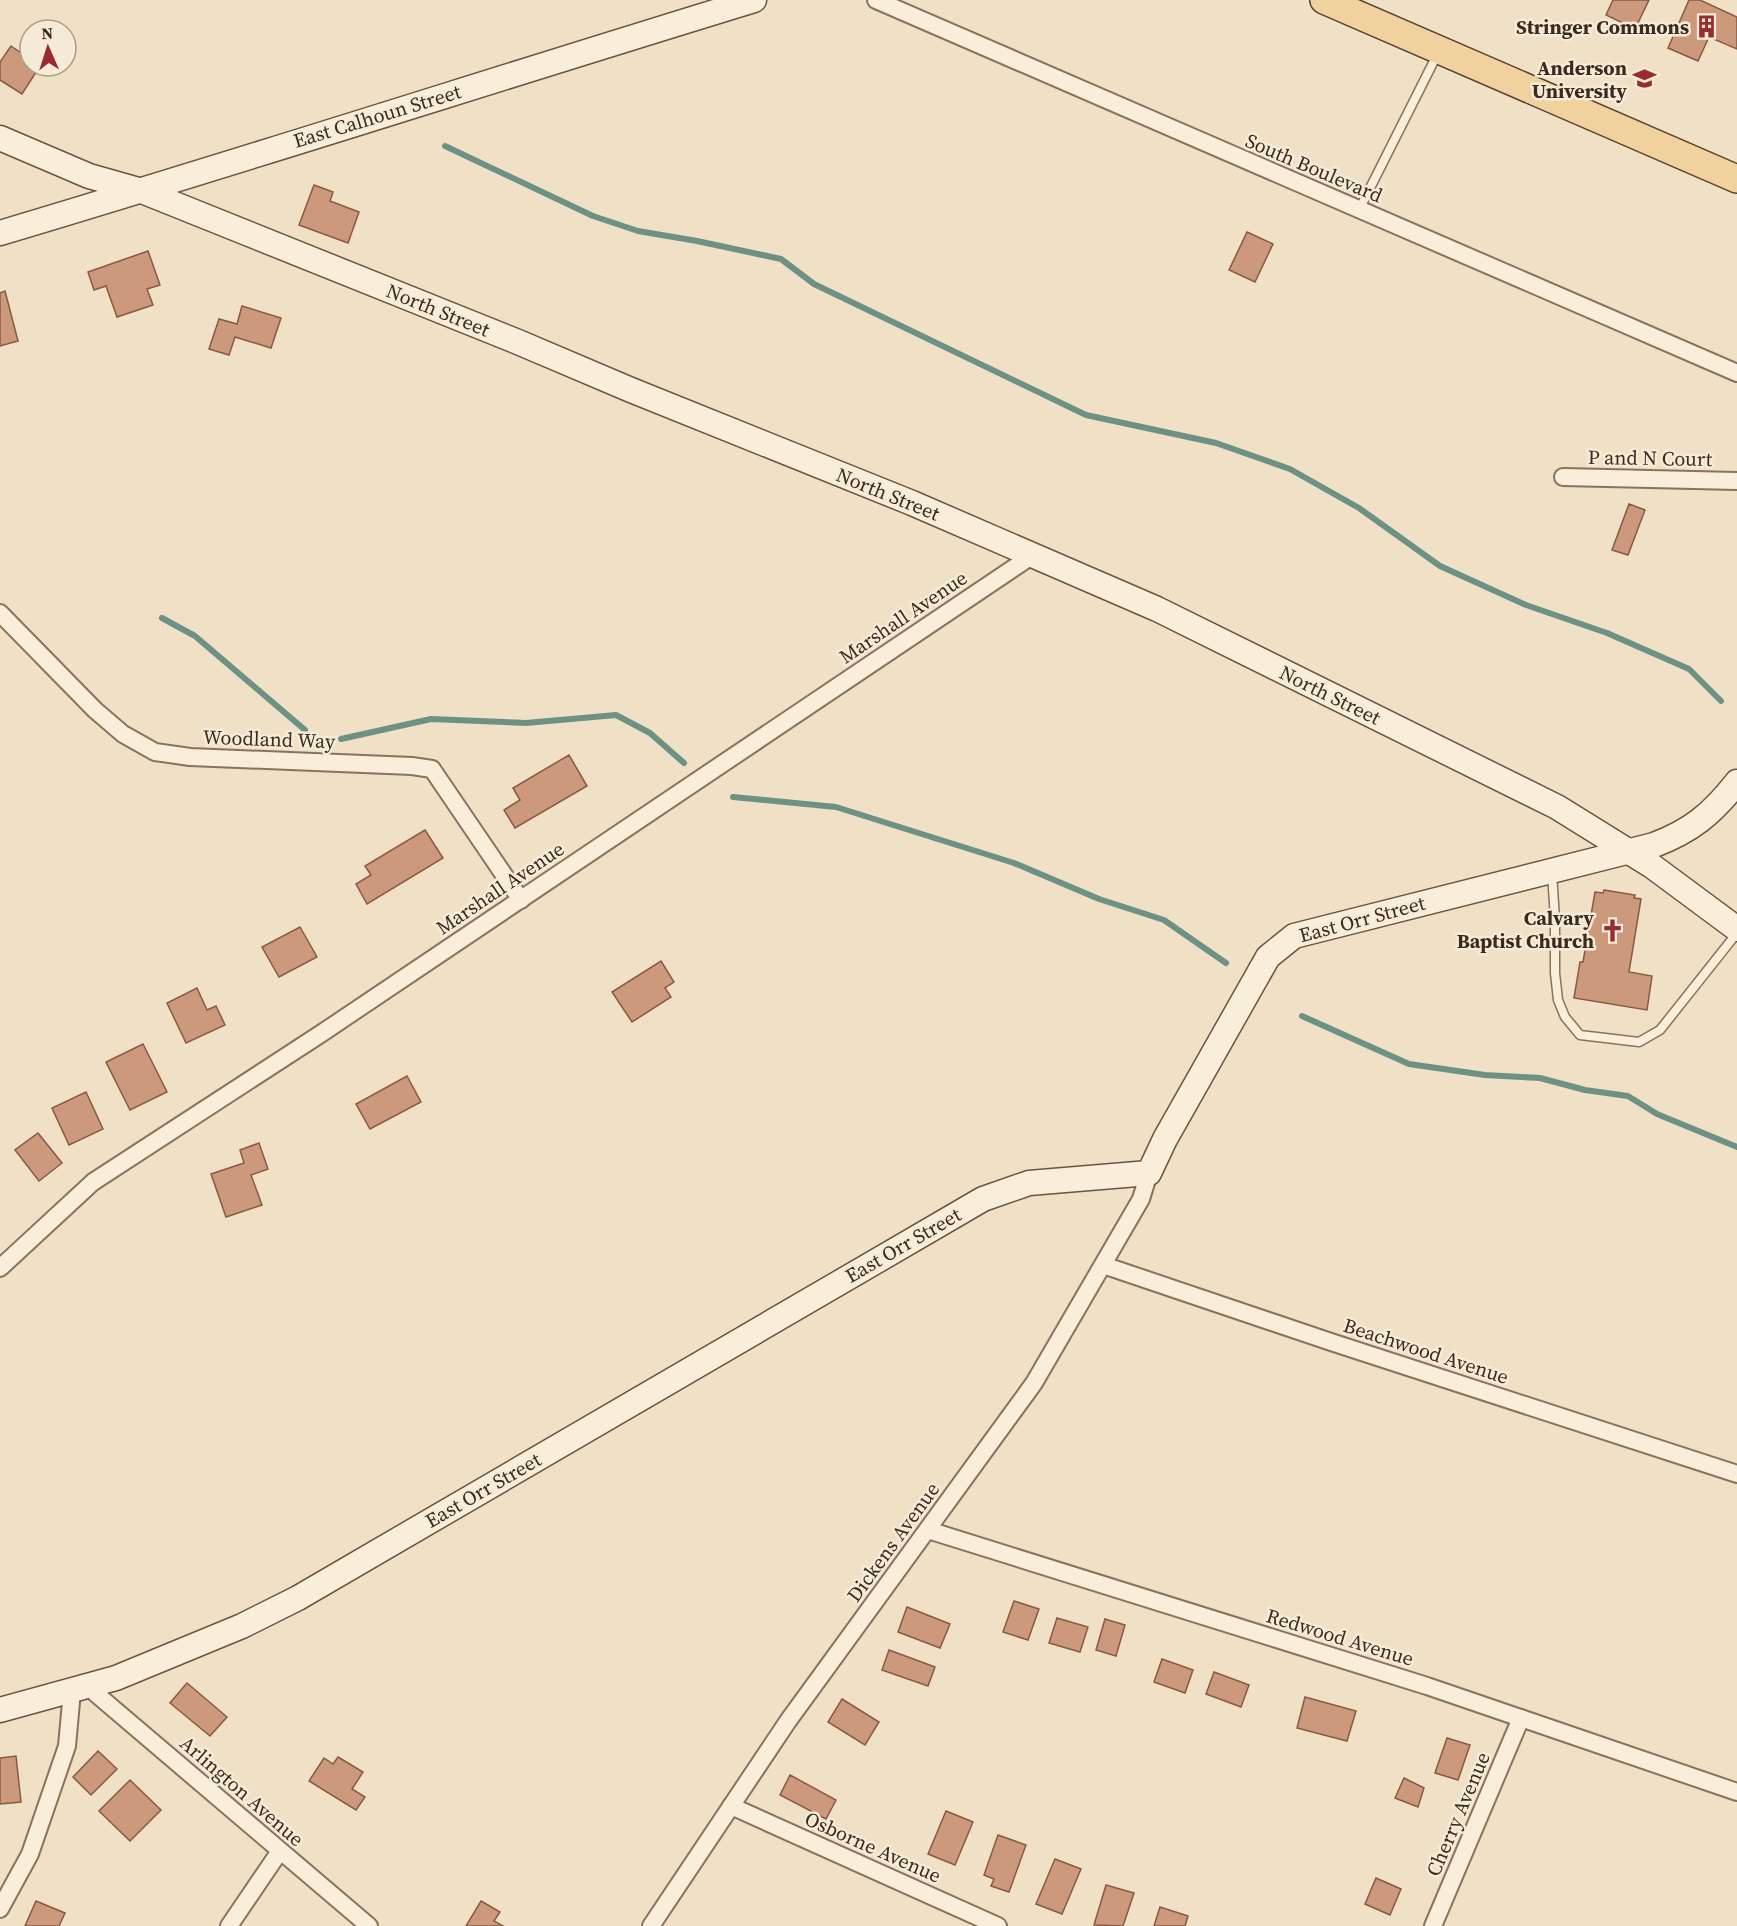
<svg xmlns="http://www.w3.org/2000/svg" width="1737" height="1926" font-family="'Source Serif 4',serif">
	<style>
		.lines { fill: none; stroke-linecap: round; stroke-linejoin: round }
		.stream { stroke: #6e9186; stroke-width: 6 }
		.building { fill: #cd997c; stroke: #895942; stroke-width: 1.5 }
		.lane-casing { stroke: #8a725c; stroke-width: 11 }
		.street-casing { stroke: #8a725c; stroke-width: 20 }
		.secondary-casing { stroke: #6c533f; stroke-width: 27 }
		.primary-casing { stroke: #584030; stroke-width: 30 }
		.lane { stroke: #f9eeda; stroke-width: 8 }
		.street { stroke: #f9eeda; stroke-width: 16 }
		.secondary { stroke: #f9eeda; stroke-width: 24 }
		.primary { stroke: #f1d29f; stroke-width: 27 }
		.labels { text-anchor: middle; dominant-baseline: central; stroke-width: 5; stroke-linejoin: round; paint-order: stroke }
		.poi-label { font-size: 20px; font-weight: bold; fill: #3a2b20; stroke: #f6ebd6; text-anchor: end }
		.street-label { font-size: 20px; fill: #3a2b20; stroke: #f6ebd6 }
	</style>
	<rect width="100%" height="100%" fill="#efe0c6"/>
	<g class="lines">
		<g class="stream">
			<polyline points="445,146 593,216 638,231 697,241 781,259 814,284 1086,415 1216,443 1290,469 1359,508 1440,566 1526,605 1607,633 1689,669 1721,701"/>
			<polyline points="162,618 195,636 305,730"/>
			<polyline points="341,739 431,719 526,723 616,715 650,733 684,763"/>
			<polyline points="733,797 836,807 1014,863 1099,899 1164,920 1226,963"/>
			<polyline points="1302,1016 1409,1064 1485,1075 1540,1078 1585,1090 1628,1096 1657,1114 1737,1147"/>
		</g>
	</g>
	<g class="building">
		<polygon points="1613,0 1649,0 1635,29 1606,15"/>
		<polygon points="1689,0 1700,0 1737,17 1737,49 1709,37 1698,61 1668,48"/>
		<polygon points="11,46 30,59 30,66 40,66 22,94 0,80 0,62"/>
		<polygon points="314,185 333,192 330,201 359,212 348,243 299,225"/>
		<polygon points="1247,232 1273,244 1255,282 1229,270"/>
		<polygon points="148,251 160,285 147,289 153,305 117,317 106,286 94,290 88,272"/>
		<polygon points="5,291 18,341 0,346 0,293"/>
		<polygon points="242,306 281,318 271,348 235,337 229,355 209,349 219,319 237,324"/>
		<polygon points="1629,504 1645,510 1628,555 1612,550"/>
		<polygon points="569,755 587,786 515,828 504,810 520,800 513,788"/>
		<polygon points="425,830 443,858 367,904 356,884 371,875 365,866"/>
		<polygon points="1604,890 1635,895 1634,898 1641,899 1629,972 1652,976 1647,1010 1574,998 1580,962 1583,962 1595,892 1603,893"/>
		<polygon points="300,927 317,957 279,977 262,947"/>
		<polygon points="661,961 674,982 665,988 671,997 632,1022 612,992"/>
		<polygon points="197,988 207,1010 216,1006 225,1025 186,1043 167,1003"/>
		<polygon points="143,1044 167,1092 130,1110 106,1062"/>
		<polygon points="407,1076 421,1102 370,1129 356,1104"/>
		<polygon points="86,1092 103,1129 69,1145 52,1108"/>
		<polygon points="38,1133 62,1163 39,1181 15,1150"/>
		<polygon points="259,1143 268,1169 251,1175 262,1205 226,1217 211,1174 244,1163 240,1150"/>
		<polygon points="1014,1601 1039,1609 1028,1640 1003,1632"/>
		<polygon points="907,1607 950,1624 940,1648 898,1632"/>
		<polygon points="1057,1618 1088,1627 1080,1652 1049,1643"/>
		<polygon points="1105,1619 1125,1625 1116,1656 1096,1650"/>
		<polygon points="889,1650 935,1667 928,1686 882,1670"/>
		<polygon points="1162,1659 1193,1670 1185,1693 1154,1682"/>
		<polygon points="1214,1672 1249,1685 1241,1707 1206,1694"/>
		<polygon points="187,1683 227,1717 210,1736 170,1703"/>
		<polygon points="1305,1697 1356,1711 1347,1741 1297,1728"/>
		<polygon points="842,1699 879,1722 865,1745 828,1722"/>
		<polygon points="1447,1738 1470,1745 1458,1780 1435,1773"/>
		<polygon points="98,1751 117,1769 91,1795 73,1777"/>
		<polygon points="16,1756 21,1802 0,1804 0,1758"/>
		<polygon points="338,1757 363,1772 352,1789 365,1797 356,1810 309,1781 324,1758 333,1764"/>
		<polygon points="790,1775 836,1800 826,1819 780,1795"/>
		<polygon points="1404,1778 1424,1788 1418,1807 1395,1798"/>
		<polygon points="130,1780 161,1810 130,1841 99,1811"/>
		<polygon points="946,1811 973,1822 955,1865 928,1854"/>
		<polygon points="998,1835 1026,1845 1009,1892 991,1886 994,1879 984,1875"/>
		<polygon points="1055,1859 1081,1869 1062,1914 1036,1904"/>
		<polygon points="1376,1878 1401,1889 1390,1915 1365,1904"/>
		<polygon points="1106,1885 1134,1893 1123,1926 1094,1925"/>
		<polygon points="36,1901 65,1913 59,1926 25,1926"/>
		<polygon points="481,1901 500,1912 494,1921 503,1926 466,1926"/>
		<polygon points="1160,1907 1188,1916 1185,1926 1154,1926"/>
	</g>
	<g class="lines">
		<defs>
			<g id="lane">
				<polyline points="1359,210 1438,53"/>
				<polyline points="1552,872 1555,920 1555,973 1558,1000 1565,1017 1580,1035 1639,1042 1660,1030 1737,933"/>
			</g>
			<g id="street">
				<polyline points="876,0 1737,373"/>
				<polyline points="1563,477 1737,481"/>
				<polyline points="0,613 95,710 123,734 155,752 190,757 412,766 432,769 521,900"/>
				<polyline points="1103,1265 1331,1342 1737,1474"/>
				<polyline points="0,1268 93,1182 322,1033 1033,555"/>
				<polyline points="928,1530 1427,1686 1737,1792"/>
				<polyline points="88,1687 369,1926"/>
				<polyline points="731,1806 998,1926"/>
				<polyline points="0,1909 30,1854 67,1746 72,1691"/>
				<polyline points="229,1926 280,1851"/>
				<polyline points="651,1926 788,1721 1034,1383 1141,1199 1149,1173"/>
				<polyline points="1433,1926 1521,1718"/>
			</g>
			<g id="secondary">
				<polyline points="0,138 89,176 142,191 518,342 631,390 912,503 1157,609 1557,807 1652,866 1737,929"/>
				<path d="M0,233c252,-75 502,-156 754,-233"/>
				<path d="M0,1710l116,-32 126,-52 56,-28 685,-399 46,-16 120,-10 16,-34 103,-182 26,-21 360,-91c37,-14 58,-31 83,-63"/>
			</g>
			<polyline id="primary" points="1324,0 1737,179"/>
		</defs>
		<use href="#lane" class="lane-casing"/>
		<use href="#street" class="street-casing"/>
		<use href="#secondary" class="secondary-casing"/>
		<use href="#primary" class="primary-casing"/>
		<use href="#lane" class="lane"/>
		<use href="#street" class="street"/>
		<use href="#secondary" class="secondary"/>
		<use href="#primary" class="primary"/>
	</g>
	<defs>
		<symbol id="building-bare" viewBox="-9 -9 18 18"><path d="M-4-6H4V6H1V3H-1V6H-4ZM-2.5-4.3h1.7v1.8h-1.7ZM.8-4.3h1.7v1.8H.8ZM-2.5-1h1.7V.8h-1.7ZM.8-1h1.7V.8H.8Z" fill="#992c33" stroke="#f6ebd6" stroke-width="2.5" paint-order="stroke"/></symbol>
		<symbol id="university-bare" viewBox="-9 -9 18 18"><path d="M0-5L7-2L0 1L-7-2ZM-4 1L0 2.5L4 1V4Q0 6-4 4Z" fill="#992c33" stroke="#f6ebd6" stroke-width="2.5" paint-order="stroke"/></symbol>
		<symbol id="church-bare" viewBox="-9 -9 18 18"><path d="M-1.2-6h2.4v3.5h3.3v2.4h-3.3V6h-2.4V-.1h-3.3v-2.4h3.3Z" fill="#992c33" stroke="#f6ebd6" stroke-width="2.5" paint-order="stroke"/></symbol>
	</defs>
	<g fill-rule="evenodd">
		<use href="#building-bare" x="1690" y="10" width="33" height="33"/>
		<use href="#university-bare" x="1628" y="62" width="33" height="33"/>
		<use href="#church-bare" x="1596" y="914" width="33" height="33"/>
	</g>
	<g class="labels">
		<g class="poi-label">
			<text x="1689" y="27">Stringer Commons</text>
			<text x="1627" y="68">Anderson<tspan x="1627" dy="23">University</tspan></text>
			<text x="1594" y="918">Calvary<tspan x="1594" dy="23">Baptist Church</tspan></text>
		</g>
		<g class="street-label">
			<text transform="translate(377 116) rotate(-17)">East Calhoun Street</text>
			<text transform="translate(1314 168) rotate(23)">South Boulevard</text>
			<text transform="translate(438 310) rotate(22)">North Street</text>
			<text transform="translate(1650 458) rotate(1)">P and N Court</text>
			<text transform="translate(888 494) rotate(22)">North Street</text>
			<text transform="translate(903 617) rotate(-34)">Marshall Avenue</text>
			<text transform="translate(1330 695) rotate(26)">North Street</text>
			<text transform="translate(269 739) rotate(2)">Woodland Way</text>
			<text transform="translate(500 888) rotate(-34)">Marshall Avenue</text>
			<text transform="translate(1362 919) rotate(-15)">East Orr Street</text>
			<text transform="translate(903 1245) rotate(-30)">East Orr Street</text>
			<text transform="translate(1426 1351) rotate(18)">Beachwood Avenue</text>
			<text transform="translate(483 1490) rotate(-30)">East Orr Street</text>
			<text transform="translate(893 1542) rotate(-54)">Dickens Avenue</text>
			<text transform="translate(1340 1637) rotate(17)">Redwood Avenue</text>
			<text transform="translate(242 1791) rotate(41)">Arlington Avenue</text>
			<text transform="translate(1458 1814) rotate(-67)">Cherry Avenue</text>
			<text transform="translate(873 1847) rotate(24)">Osborne Avenue</text>
		</g>
	</g>
	<g transform="translate(48 48) rotate(357)"><circle r="28" fill="#f6ebd6" stroke="#ab9e8d" stroke-width="1.5"/>
	<path d="M0-4.5L10 22L0 15L-10 22Z" fill="#992c33"/>
	<text y="-9" font-size="16" font-weight="bold" text-anchor="middle" fill="#3a2b20">N</text>
	</g>
</svg>
